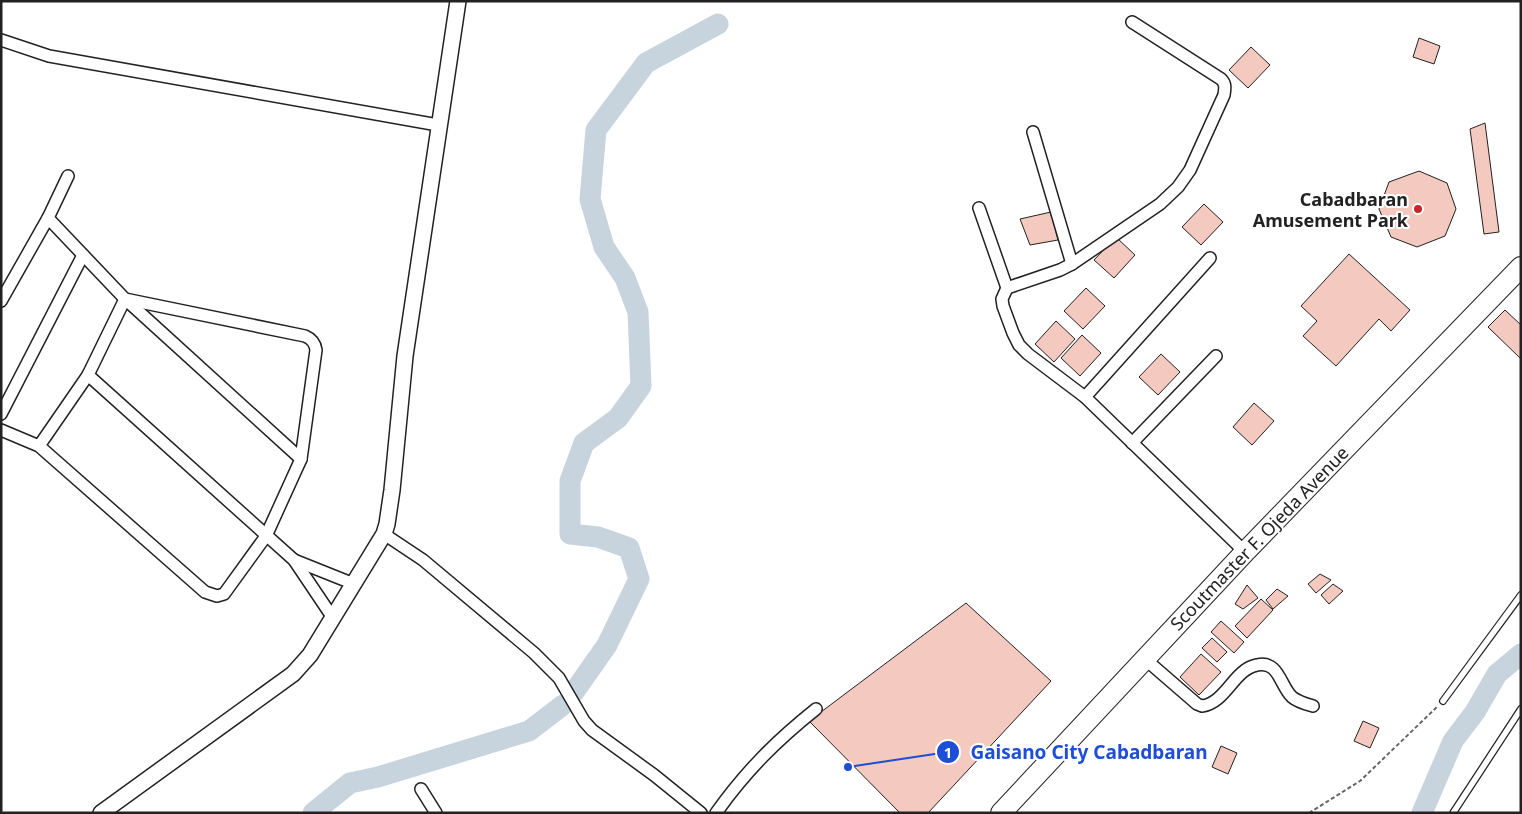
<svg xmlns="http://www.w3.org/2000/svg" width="1522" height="814" font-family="'Noto Sans',sans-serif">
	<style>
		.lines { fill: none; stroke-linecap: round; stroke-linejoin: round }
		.river { stroke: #c7d3dd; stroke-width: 21 }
		.building { fill: #f3c9c0; stroke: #222 }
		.lane-casing { stroke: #222; stroke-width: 8 }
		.street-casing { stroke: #222; stroke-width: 14 }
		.secondary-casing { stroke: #222; stroke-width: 18 }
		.highway-casing { stroke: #222; stroke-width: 22 }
		.path { stroke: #646464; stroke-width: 2; stroke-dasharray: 4 2.5; stroke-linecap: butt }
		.lane { stroke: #fff; stroke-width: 5.5 }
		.street { stroke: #fff; stroke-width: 11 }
		.secondary { stroke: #fff; stroke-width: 15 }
		.highway { stroke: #fff; stroke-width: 20 }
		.poi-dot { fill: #c62828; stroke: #fff; stroke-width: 2 }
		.labels { text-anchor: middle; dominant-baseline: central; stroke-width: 4; stroke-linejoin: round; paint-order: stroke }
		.poi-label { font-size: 18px; font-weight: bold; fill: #222; stroke: #fff; text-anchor: end }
		.street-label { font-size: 18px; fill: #222; stroke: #fff }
		.leader { fill: none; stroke: #1d4ed8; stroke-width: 2 }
		.callout-dot { fill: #1d4ed8; stroke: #fff; stroke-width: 2 }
		.mark-label { font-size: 15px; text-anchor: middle; font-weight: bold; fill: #fff }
		.callout-label { font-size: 19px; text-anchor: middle; font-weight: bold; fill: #1d4ed8; stroke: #fff; stroke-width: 4; stroke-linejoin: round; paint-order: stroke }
	</style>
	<rect width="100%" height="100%" fill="#fff"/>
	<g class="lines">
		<g class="river">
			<polyline points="574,692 607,645 639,579 629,548 598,537 570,534 570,481 584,443 618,418 641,386 638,312 625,278 604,247 590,199 596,130 646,63 718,24"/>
			<polyline points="313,813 350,783 378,777 529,731 563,705"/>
			<polyline points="1422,813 1453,741 1475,712 1497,674 1521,654"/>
		</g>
	</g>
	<g class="building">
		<polygon points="1419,38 1440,46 1434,64 1413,57"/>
		<polygon points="1251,47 1270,65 1248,88 1229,70"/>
		<polygon points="1485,123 1499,232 1484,234 1470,129"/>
		<polygon points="1419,171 1447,183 1456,209 1445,236 1417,247 1391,237 1379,209 1389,182"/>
		<polygon points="1204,204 1223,222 1201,245 1182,227"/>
		<polygon points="1051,212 1058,240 1030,245 1020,219"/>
		<polygon points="1116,237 1135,255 1114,278 1094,260"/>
		<polygon points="1349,254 1410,310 1391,331 1379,319 1336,366 1303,336 1317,321 1301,306"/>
		<polygon points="1086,288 1105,306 1083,329 1064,311"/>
		<polygon points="1505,310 1521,325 1521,359 1488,327"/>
		<polygon points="1056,321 1075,339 1054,362 1035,344"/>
		<polygon points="1082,335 1101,353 1080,376 1061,358"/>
		<polygon points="1161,354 1180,372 1158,395 1139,377"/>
		<polygon points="1254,403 1274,421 1252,445 1233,427"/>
		<polygon points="1320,574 1331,580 1316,593 1308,584"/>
		<polygon points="1333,584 1343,591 1329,604 1321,595"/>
		<polygon points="1247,585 1258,598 1243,609 1235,604"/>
		<polygon points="1277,589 1288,596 1273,609 1266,600"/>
		<polygon points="1261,599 1273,610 1247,638 1235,626"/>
		<polygon points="966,603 1051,681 928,813 900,813 809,721"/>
		<polygon points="1221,621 1244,642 1234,653 1211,632"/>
		<polygon points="1212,638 1227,652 1217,662 1202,648"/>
		<polygon points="1201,654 1221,672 1199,695 1180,677"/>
		<polygon points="1363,721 1379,728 1370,748 1354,741"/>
		<polygon points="1221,746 1237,753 1228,774 1212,767"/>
	</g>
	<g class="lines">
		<defs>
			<g id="lane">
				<polyline points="1443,701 1521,595"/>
				<polyline points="1453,813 1521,709"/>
			</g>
			<g id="street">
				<path d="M1132,22l89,57c5,5 4,9 3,16l-34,75 -12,17 -18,17 -88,60 -12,6 -53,18 -5,11 1,7 10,27 6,12 9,9 57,43 160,155"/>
				<polyline points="1,40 49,56 438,125"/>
				<polyline points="1033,132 1072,264"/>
				<polyline points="979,208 1007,288"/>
				<polyline points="48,218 125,299 301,459"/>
				<polyline points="1,301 48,218 68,176"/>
				<polyline points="88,375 294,560 333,618"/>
				<polyline points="1085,397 1210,258"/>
				<polyline points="1,414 83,255"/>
				<path d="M1,430l38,16 166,146 12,4 7,-2 42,-58 35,-77 15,-109c-1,-7 -4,-11 -11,-14l-180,-37 -37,76 -49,71"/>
				<polyline points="1132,443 1216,356"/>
				<polyline points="384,534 423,560 534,653 559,678 584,721 592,730 654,775 701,813"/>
				<polyline points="294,560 354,584"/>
				<path d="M1145,659l52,45 5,2c24,-3 32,-37 55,-41 22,-5 23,21 35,32 6,5 14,7 21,9"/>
				<polyline points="421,789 436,813"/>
				<path d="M716,813c30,-42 60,-72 100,-104"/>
			</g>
			<polyline id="secondary" points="101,813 293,674 310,655 384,534 387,524 392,490 405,356 458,1"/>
			<polyline id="highway" points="1001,813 1245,552 1521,267"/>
		</defs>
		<use href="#lane" class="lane-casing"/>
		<use href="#street" class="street-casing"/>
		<use href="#secondary" class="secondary-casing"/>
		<use href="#highway" class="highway-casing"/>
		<polyline class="path" points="1309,813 1360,781 1438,706"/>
		<use href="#lane" class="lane"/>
		<use href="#street" class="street"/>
		<use href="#secondary" class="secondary"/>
		<use href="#highway" class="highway"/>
	</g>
	<circle class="poi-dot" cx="1418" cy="209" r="5"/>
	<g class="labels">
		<g class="poi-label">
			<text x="1408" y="199">Cabadbaran<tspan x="1408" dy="21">Amusement Park</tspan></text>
		</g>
		<g class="street-label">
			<text transform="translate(1259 538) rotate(-46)">Scoutmaster F. Ojeda Avenue</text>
		</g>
	</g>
	<path class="leader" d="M848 767L948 752"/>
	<g class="callout-dot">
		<circle cx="848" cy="767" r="5"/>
		<circle cx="948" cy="752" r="12"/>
	</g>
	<g class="mark-label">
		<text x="948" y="758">1</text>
	</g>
	<g class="callout-label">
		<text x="1089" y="759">Gaisano City Cabadbaran</text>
	</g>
	<rect width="1522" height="814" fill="none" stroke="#222222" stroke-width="5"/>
</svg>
